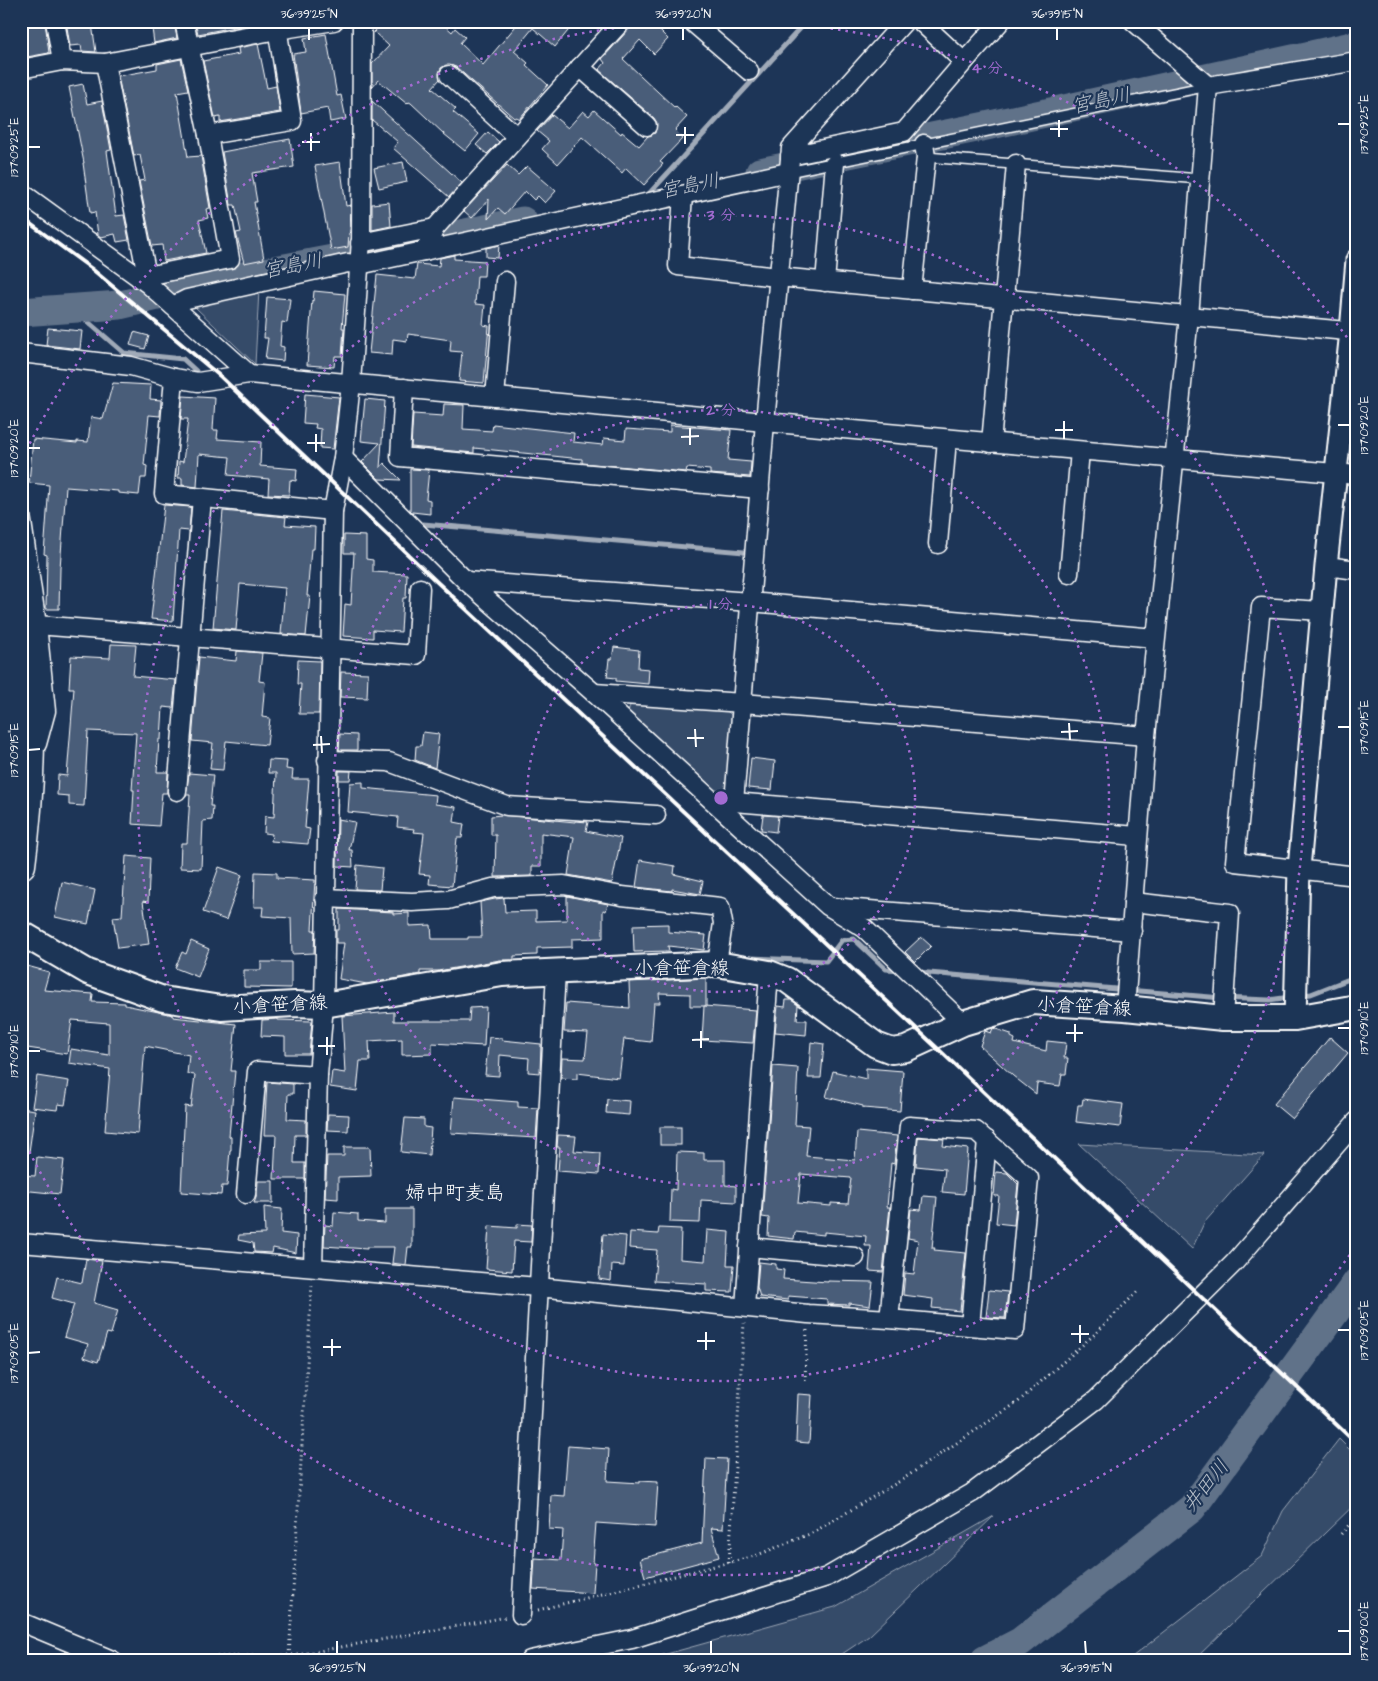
<svg xmlns="http://www.w3.org/2000/svg" width="1378" height="1681" font-family="'Architects Daughter','Klee One',sans-serif">
	<style>
		.green { fill: #364b69; stroke: #9aa5b4 }
		.lines { fill: none; stroke-linecap: round; stroke-linejoin: round }
		.stream { stroke: #a0aab8; stroke-width: 5 }
		.river { stroke: #617289; stroke-width: 29 }
		.building { fill: #4a5d79; stroke: #fff; fill-rule: evenodd }
		.service-casing { stroke: #fff; stroke-width: 12 }
		.minor-casing { stroke: #fff; stroke-width: 21 }
		.tertiary-casing { stroke: #fff; stroke-width: 25 }
		.secondary-casing { stroke: #fff; stroke-width: 28 }
		.trunk-casing { stroke: #fff; stroke-width: 31 }
		.path { stroke: #fff; stroke-width: 3; stroke-dasharray: 1 4; stroke-linecap: butt }
		.service { stroke: #1d3557; stroke-width: 9 }
		.minor { stroke: #1d3557; stroke-width: 18 }
		.tertiary { stroke: #1d3557; stroke-width: 21 }
		.secondary { stroke: #1d3557; stroke-width: 24 }
		.trunk { stroke: #1d3557; stroke-width: 28 }
		.rail { stroke: #fff; stroke-width: 4 }
		.ticks { fill: none; stroke: #fff; stroke-width: 2 }
		.ring { fill: none; stroke: #a36bd2; stroke-width: 2.5; stroke-dasharray: 2.5 5 }
		.labels { text-anchor: middle; dominant-baseline: central; stroke-width: 4.5; stroke-linejoin: round; paint-order: stroke }
		.street-label { font-size: 19px; fill: #fff; stroke: #1d3557 }
		.water-label { font-size: 20px; font-style: italic; fill: #b8c0ca; stroke: #1d3557 }
		.neighbourhood-label { font-size: 20px; fill: #fff; stroke: #1d3557 }
		.centre { fill: #a36bd2; stroke: #1d3557; stroke-width: 2.5 }
		.ring-label { font-size: 15px; text-anchor: middle; font-weight: bold; fill: #a36bd2; stroke: #1d3557; stroke-width: 4.5; stroke-linejoin: round; paint-order: stroke }
		.neatline { fill: none; stroke: #fff; stroke-width: 2 }
		.ticks-label { font-size: 12px; text-anchor: middle; fill: #fff }
	</style>
	<rect width="100%" height="100%" fill="#1d3557"/>
	<filter id="ink" filterUnits="userSpaceOnUse"><feTurbulence type="fractalNoise" baseFrequency=".02" numOctaves="2"/><feDisplacementMap in="SourceGraphic" scale="10" xChannelSelector="R" yChannelSelector="G"/><feConvolveMatrix kernelMatrix="1 2 1 2 8 2 1 2 1" color-interpolation-filters="sRGB"/></filter>
	<g filter="url(#ink)">
		<g class="green">
			<polygon points="259,290 255,364 196,308 200,299"/>
			<polygon points="632,700 722,707 735,718 729,787 713,791 627,714"/>
			<polygon points="1079,1144 1264,1155 1204,1223 1192,1249"/>
			<polygon points="1339,1439 1357,1457 1357,1502 1194,1660 1128,1660 1262,1556 1283,1511"/>
			<polygon points="994,1516 869,1636 833,1660 645,1660 835,1607"/>
		</g>
		<g class="lines">
			<g class="stream">
				<polyline points="647,196 807,21"/>
				<polyline points="73,309 124,353 183,359 196,371"/>
				<polyline points="423,524 744,552"/>
				<polyline points="749,958 826,961 842,940 854,939 886,969 901,970"/>
				<polyline points="917,972 1222,998 1269,1000 1290,997"/>
				<polyline points="1301,995 1311,994 1357,976"/>
			</g>
			<g class="river">
				<polyline points="760,172 986,126 1357,45"/>
				<polyline points="21,312 120,305 238,277 407,245 523,221"/>
				<polyline points="985,1660 1020,1642 1192,1508 1357,1282"/>
			</g>
		</g>
		<g class="building">
			<polygon points="21,21 45,21 49,53 27,57"/>
			<polygon points="66,21 83,21 84,25 92,24 96,52 82,51 81,45 70,46"/>
			<polygon points="151,21 174,21 177,38 154,43"/>
			<polygon points="195,21 255,21 255,23 198,34"/>
			<polygon points="384,21 440,21 452,32 455,28 465,37 460,43 483,65 520,21 576,21 555,47 533,28 514,51 528,63 526,65 548,85 519,119 516,117 514,118 456,67 446,65 441,68 439,73 440,79 432,88 456,109 453,112 479,134 465,151 444,134 411,103 409,102 407,104 378,80 372,87 372,64 389,46 374,32"/>
			<polygon points="632,21 665,21 658,29 668,39 654,54 640,40 623,59 675,108 676,107 687,117 675,130 683,138 660,162 663,164 644,185 626,168 622,173 582,137 558,164 542,149 549,141 537,131 552,115 568,128 583,111 589,116 594,110 621,134 622,132 639,146 648,136 655,133 657,123 654,118 599,70 605,63 602,59 630,28"/>
			<polygon points="326,34 337,96 341,95 346,119 330,122 328,108 301,113 293,54 306,52 304,38"/>
			<polygon points="258,44 267,88 276,86 280,112 220,122 220,117 215,118 203,61 239,54 238,48"/>
			<polygon points="181,59 188,90 177,92 188,157 201,156 210,208 206,209 208,218 199,220 206,253 164,261 162,245 152,246 139,181 145,180 140,155 134,156 118,76 157,69 157,64"/>
			<polygon points="83,84 87,104 102,101 111,150 107,151 116,216 124,215 129,240 117,242 115,234 101,237 98,235 95,212 90,213 83,163 84,163 69,87"/>
			<polygon points="372,101 462,183 449,197 393,148 398,142 372,120"/>
			<polygon points="488,132 499,142 487,154 476,145"/>
			<polygon points="290,139 294,167 252,173 257,202 254,202 264,259 244,263 236,233 241,232 235,205 231,205 222,152"/>
			<polygon points="340,162 346,206 351,205 350,232 349,233 348,247 331,250 315,166"/>
			<polygon points="403,162 407,182 379,188 374,168"/>
			<polygon points="507,165 518,175 527,166 556,191 545,203 538,196 534,200 525,191 505,214 498,208 488,219 489,199 472,218 464,211"/>
			<polygon points="389,202 391,226 372,230 372,204"/>
			<polygon points="499,245 498,258 486,257 486,248"/>
			<polygon points="454,255 454,259 485,261 484,276 477,276 475,304 485,305 483,325 489,326 484,383 459,381 462,352 450,351 451,340 408,334 407,341 393,339 392,355 369,353 377,275 415,279 417,264 439,266 440,258"/>
			<polygon points="314,291 345,294 342,328 344,328 342,356 335,356 334,367 307,365 312,300 313,301"/>
			<polygon points="267,297 290,299 287,323 282,322 280,346 284,347 283,361 265,359 268,338 264,338"/>
			<polygon points="48,328 82,331 80,349 46,345"/>
			<polygon points="134,332 149,336 145,349 130,345"/>
			<polygon points="113,383 151,385 150,399 161,400 160,416 149,415 144,465 147,466 146,478 141,478 139,495 118,493 118,491 66,487 60,568 59,609 46,609 47,555 44,554 49,485 29,483 33,439 77,443 77,441 88,442 91,417 103,419"/>
			<polygon points="305,394 339,397 333,449 320,448 321,429 315,428 316,424 303,423"/>
			<polygon points="183,396 215,398 213,430 218,430 217,439 261,442 260,466 297,469 296,481 290,480 289,495 268,494 269,479 228,475 230,457 199,454 197,487 182,485 182,478 178,478 179,461 183,462 188,419 181,419"/>
			<polygon points="365,399 385,401 380,468 384,463 401,480 379,479 362,462 380,443 361,441"/>
			<polygon points="444,404 464,405 463,429 492,431 493,424 574,433 573,442 603,445 604,438 625,440 626,429 670,432 670,425 731,430 728,460 751,462 750,477 710,474 710,470 687,468 686,472 582,463 582,459 474,448 474,453 411,447 413,414 443,416"/>
			<polygon points="410,469 429,470 426,499 430,500 430,514 412,512 410,510"/>
			<polygon points="164,505 191,507 189,531 179,530 173,621 151,619"/>
			<polygon points="223,511 286,517 285,525 315,527 314,549 311,549 307,596 310,596 306,636 281,634 285,588 240,584 236,630 213,628"/>
			<polygon points="344,535 366,536 366,559 373,560 373,572 407,574 406,598 403,598 401,632 373,630 373,638 343,636 345,604 351,605 354,553 344,553"/>
			<polygon points="111,644 136,645 133,676 176,680 173,708 163,707 161,739 159,739 157,772 168,772 167,793 162,793 159,826 132,824 134,790 132,790 136,733 88,731 84,806 69,805 69,796 57,795 58,775 67,776 74,688 69,688 71,656 110,658"/>
			<polygon points="614,647 639,650 638,668 649,669 648,684 616,681 616,678 607,677 609,659 612,659"/>
			<polygon points="237,651 262,653 259,681 265,682 262,717 270,718 267,745 226,741 223,770 210,769 213,743 192,741 199,657 236,661"/>
			<polygon points="298,660 320,661 319,714 299,714 301,684 297,684"/>
			<polygon points="341,672 368,673 367,698 340,697"/>
			<polygon points="423,732 439,734 435,768 415,760 416,746 421,746"/>
			<polygon points="340,734 357,735 357,750 339,750"/>
			<polygon points="751,758 775,761 772,790 748,788"/>
			<polygon points="269,760 287,761 286,769 293,770 292,779 309,779 305,828 310,829 308,844 271,841 272,834 264,833 265,816 274,817 276,773 268,773"/>
			<polygon points="339,771 351,771 350,780 339,780"/>
			<polygon points="189,773 213,775 210,806 213,806 212,820 203,821 201,869 180,868 181,843 187,843 190,795 186,795"/>
			<polygon points="363,782 363,788 436,795 435,804 456,807 454,822 464,824 462,838 457,838 452,886 429,884 430,875 419,874 424,833 413,832 414,829 397,827 398,817 348,812 350,783"/>
			<polygon points="502,815 575,822 575,821 588,822 586,831 621,838 612,883 568,875 574,837 541,833 541,866 532,866 532,876 495,877 496,835 491,835 491,816"/>
			<polygon points="763,815 778,816 776,832 761,830"/>
			<polygon points="338,819 355,822 349,850 352,850 353,867 337,866"/>
			<polygon points="126,856 150,858 148,902 143,901 149,944 118,948 113,917 122,916"/>
			<polygon points="640,860 675,866 674,874 703,881 700,894 672,889 672,891 636,887"/>
			<polygon points="357,865 382,868 380,890 355,889"/>
			<polygon points="219,867 242,875 226,920 203,912"/>
			<polygon points="255,872 277,873 277,878 315,880 312,930 315,930 314,953 292,954 291,918 262,916 263,907 254,907"/>
			<polygon points="62,882 95,890 88,924 55,917"/>
			<polygon points="567,896 608,904 606,911 603,910 603,938 572,939 572,947 537,948 537,955 514,956 514,960 500,960 438,971 420,971 420,974 367,984 339,979 344,943 336,943 336,930 339,930 339,909 393,912 393,914 409,913 409,926 431,925 432,939 468,939 468,937 482,937 480,902 495,899 504,898 505,912 536,911 536,921 567,920"/>
			<polygon points="668,924 668,932 706,935 704,950 668,946 669,951 634,952 633,925"/>
			<polygon points="921,937 931,946 915,962 905,952"/>
			<polygon points="191,941 209,949 198,977 175,968 182,952 186,954"/>
			<polygon points="261,962 291,962 291,988 244,987 244,970 261,970"/>
			<polygon points="27,966 49,972 44,990 93,994 92,1002 125,1003 125,1005 173,1015 173,1017 236,1024 231,1071 235,1071 229,1136 231,1137 231,1150 230,1150 227,1186 222,1186 221,1195 181,1192 185,1106 191,1107 195,1075 187,1074 189,1055 145,1046 138,1134 105,1131 110,1069 69,1063 71,1049 109,1055 109,1023 72,1020 67,1054 21,1047 21,987"/>
			<polygon points="706,978 706,1006 690,1006 690,994 659,993 660,1003 654,1003 651,1042 624,1039 619,1078 577,1073 577,1079 561,1078 562,1058 585,1059 588,1033 564,1032 566,1003 630,1008 629,982"/>
			<polygon points="786,1000 791,1000 798,1005 797,1020 807,1020 806,1035 775,1032 778,1006 785,1007"/>
			<polygon points="704,1006 756,1010 753,1043 702,1040"/>
			<polygon points="486,1007 484,1046 432,1043 432,1054 402,1055 402,1039 369,1041 370,1061 360,1061 357,1091 330,1087 332,1071 345,1073 342,1016 394,1012 394,1021 469,1021 470,1008"/>
			<polygon points="278,1019 278,1020 312,1021 309,1054 285,1054 285,1037 261,1036 262,1020"/>
			<polygon points="993,1028 1011,1034 1011,1037 1015,1039 1014,1043 1046,1051 1047,1041 1066,1043 1064,1058 1068,1058 1066,1074 1062,1074 1060,1086 1037,1083 1036,1094 1013,1076 980,1046 985,1031 991,1033"/>
			<polygon points="489,1037 502,1038 502,1040 541,1044 540,1073 528,1072 529,1058 500,1055 499,1076 485,1075"/>
			<polygon points="1330,1037 1348,1053 1292,1119 1274,1104"/>
			<polygon points="811,1042 824,1044 821,1078 808,1078"/>
			<path d="M773,1066l25,2 -3,57 14,1 -3,30 49,4 2,-28 40,4 -3,28 -3,-1 -4,44h3l-7,65 -14,-1 2,-25h-6l1,-10 -42,-4v3l-29,-3 -1,7 -26,-3 1,-18 -7,-1zM801,1174l50,4 -3,26 -17,-1v3l-33,-3z"/>
			<polygon points="866,1068 903,1071 900,1111 863,1108 863,1106 826,1097 833,1071 866,1079"/>
			<polygon points="37,1076 69,1081 65,1105 58,1104 57,1110 32,1107"/>
			<polygon points="267,1082 293,1084 293,1094 288,1094 287,1119 306,1120 306,1135 295,1135 294,1163 305,1163 305,1179 274,1179 276,1135 264,1135"/>
			<polygon points="454,1097 518,1102 518,1107 538,1108 536,1138 451,1133"/>
			<polygon points="607,1099 630,1101 629,1115 606,1113"/>
			<polygon points="1083,1099 1123,1104 1120,1127 1076,1122 1078,1105 1082,1105"/>
			<polygon points="21,1108 35,1110 29,1152 21,1152"/>
			<polygon points="328,1114 349,1115 348,1131 327,1130"/>
			<polygon points="405,1118 424,1119 424,1127 431,1128 429,1155 401,1152"/>
			<rect x="660" y="1127" width="21" height="18"/>
			<polygon points="558,1135 576,1136 574,1151 600,1153 599,1174 558,1171 560,1147 557,1147"/>
			<polygon points="918,1137 944,1139 943,1146 968,1149 964,1194 942,1192 945,1169 916,1166"/>
			<polygon points="344,1147 370,1147 371,1176 338,1177 338,1199 325,1198 327,1156 344,1156"/>
			<polygon points="677,1152 704,1153 704,1160 725,1160 725,1185 736,1186 736,1202 701,1200 700,1223 670,1222 671,1189 676,1190"/>
			<polygon points="37,1157 64,1160 60,1194 21,1190 21,1175 35,1176"/>
			<polygon points="996,1172 1007,1173 1018,1184 1014,1225 996,1223 999,1196 994,1196"/>
			<polygon points="258,1181 273,1181 273,1203 254,1203 257,1195"/>
			<polygon points="923,1196 937,1197 932,1248 935,1248 934,1250 966,1253 960,1311 932,1308 933,1299 903,1295 905,1273 914,1274 918,1240 908,1238 911,1209 921,1210"/>
			<polygon points="264,1207 282,1209 281,1233 297,1235 296,1253 273,1248 272,1253 254,1252 253,1243 238,1240 239,1235 265,1234"/>
			<polygon points="385,1209 412,1209 412,1247 408,1247 406,1265 392,1263 394,1247 367,1247 367,1249 324,1246 325,1225 333,1226 334,1212 358,1214 358,1221 385,1223"/>
			<polygon points="517,1224 532,1225 531,1242 514,1241 512,1271 486,1269 489,1226 517,1228"/>
			<polygon points="659,1228 681,1229 680,1259 705,1261 707,1230 729,1232 727,1265 734,1265 732,1292 706,1291 706,1284 654,1281 657,1250 629,1248 630,1232 658,1234"/>
			<polygon points="603,1234 626,1236 624,1266 612,1265 611,1281 599,1279"/>
			<polygon points="86,1259 102,1261 94,1303 118,1310 111,1334 107,1333 98,1362 84,1357 88,1344 64,1337 74,1304 52,1298 57,1277 82,1283"/>
			<polygon points="759,1262 776,1264 776,1269 784,1270 783,1279 828,1282 828,1281 873,1282 870,1306 849,1303 849,1305 827,1304 827,1299 788,1296 788,1300 760,1297 757,1287"/>
			<polygon points="989,1290 1008,1292 1005,1318 986,1317"/>
			<polygon points="798,1394 812,1395 809,1443 796,1442"/>
			<polygon points="568,1446 609,1449 607,1481 640,1483 640,1481 658,1482 655,1527 596,1523 593,1563 595,1563 593,1593 533,1589 535,1558 561,1560 563,1530 549,1529 551,1495 564,1496"/>
			<polygon points="706,1458 727,1459 723,1529 711,1528 719,1557 645,1577 640,1559 702,1543"/>
		</g>
		<g class="lines">
			<defs>
				<g id="service">
					<polyline points="926,157 1200,179"/>
					<polyline points="788,172 1208,86"/>
				</g>
				<g id="minor">
					<polyline points="55,21 62,61"/>
					<polyline points="691,21 749,71"/>
					<polyline points="964,62 1001,21"/>
					<polyline points="105,63 147,276"/>
					<polyline points="580,67 647,126"/>
					<polyline points="21,69 62,61 105,63 277,30 334,21"/>
					<polyline points="449,75 517,137"/>
					<polyline points="1208,86 1357,61"/>
					<polyline points="208,135 292,121 276,21"/>
					<polyline points="790,156 904,132 964,62 920,21"/>
					<polyline points="21,192 148,284 249,374"/>
					<polyline points="683,195 678,266 778,277 1357,332"/>
					<polyline points="360,243 435,228"/>
					<polyline points="425,251 435,228 622,21"/>
					<polyline points="140,279 147,276 230,259 208,135 184,21"/>
					<polyline points="825,282 835,163"/>
					<polyline points="912,290 926,157 924,144"/>
					<polyline points="173,306 187,299 348,263 359,265 788,172"/>
					<polyline points="21,353 131,366 174,378 198,382 249,374 765,422 1357,475"/>
					<polyline points="174,378 164,494 333,511"/>
					<polyline points="404,388 400,457 760,489"/>
					<polyline points="495,397 505,281"/>
					<polyline points="991,443 1016,164"/>
					<polyline points="343,458 466,581 594,693 828,906 864,928 963,1023"/>
					<polyline points="21,515 37,625 46,711 37,744"/>
					<polyline points="938,544 947,439"/>
					<polyline points="1326,566 1357,570"/>
					<polyline points="1069,574 1080,451"/>
					<polyline points="466,581 750,602 1155,638"/>
					<polyline points="1322,611 1261,607 1235,862 1357,876"/>
					<polyline points="37,625 416,655 420,588"/>
					<polyline points="594,693 743,703 1146,736"/>
					<polyline points="327,760 389,762 507,806 656,815"/>
					<polyline points="177,791 202,498"/>
					<polyline points="734,802 765,422 791,148 905,21"/>
					<polyline points="724,809 734,802 1137,836"/>
					<polyline points="325,898 412,902 448,900 493,888 564,885 622,896 720,907 723,923 717,964"/>
					<polyline points="1133,902 1230,913 1223,1018"/>
					<polyline points="831,907 1132,931"/>
					<polyline points="1125,1008 1146,736 1189,316 1208,86 1133,21"/>
					<polyline points="246,1194 257,1071 318,1075"/>
					<polyline points="21,1243 538,1287 808,1314 889,1319 1015,1330 1029,1178 976,1131 909,1126 889,1319"/>
					<polyline points="749,1247 855,1257"/>
					<polyline points="313,1267 318,1075 324,1005 333,511 343,458 351,383 361,240 362,21"/>
					<polyline points="745,1307 769,973"/>
					<polyline points="970,1326 987,1140"/>
					<polyline points="521,1615 556,972"/>
					<polyline points="21,1622 112,1660"/>
					<polyline points="530,1660 632,1639 827,1577 972,1493 1096,1400 1234,1263 1357,1121"/>
				</g>
				<polyline id="tertiary" points="1295,1018 1299,869 1326,566 1351,331 1357,260"/>
				<polyline id="secondary" points="21,933 88,972 163,999 221,1008 295,1004 324,1005 502,974 717,964 769,973 787,980 876,1045 892,1051 906,1049 963,1023 1033,1002 1125,1008 1223,1018 1295,1018 1357,1007"/>
				<path id="trunk" d="M21,618c13,83 11,165 0,247"/>
			</defs>
			<use href="#service" class="service-casing"/>
			<use href="#minor" class="minor-casing"/>
			<use href="#tertiary" class="tertiary-casing"/>
			<use href="#secondary" class="secondary-casing"/>
			<use href="#trunk" class="trunk-casing"/>
			<g class="path">
				<polyline points="805,1381 807,1329"/>
				<polyline points="1341,1534 1357,1516"/>
				<polyline points="729,1563 744,1323"/>
				<polyline points="538,1610 755,1556 812,1533 900,1481 1018,1402 1096,1333 1139,1290"/>
				<polyline points="289,1656 312,1283"/>
				<polyline points="207,1657 297,1655 507,1617"/>
			</g>
			<use href="#service" class="service"/>
			<use href="#minor" class="minor"/>
			<use href="#tertiary" class="tertiary"/>
			<use href="#secondary" class="secondary"/>
			<use href="#trunk" class="trunk"/>
			<polyline class="rail" points="21,217 92,269 221,377 437,582 935,1046 1357,1444"/>
		</g>
	</g>
	<path class="ticks" d="M309,28v12M683,28v12M1057,28v12M1059,120v17M1338,124h12M685,127v17M1050,129h18M311,133v18M676,135h18M302,142h18M28,147h12M1064,421v18M1338,425h12M690,428v17M1055,430h18M316,434v18M681,437l18,-1M307,443h18M28,448h12M1069,723l1,17M1338,727h12M695,729l1,18M1061,732l17,-1M321,736l1,17M687,738h17M313,745l17,-1M28,750l12,-1M1075,1024v18M1338,1028h12M701,1031v17M1066,1033h17M327,1037v18M692,1040l17,-1M318,1046h17M28,1051h12M1080,1325v18M1338,1330h12M706,1332v18M1071,1334h18M332,1339v17M697,1341h18M323,1347h18M28,1353l12,-1M1338,1631h12M337,1641v13M711,1641v13M1085,1641l1,13"/>
	<g class="ring">
		<circle cx="721" cy="798" r="194"/>
		<circle cx="721" cy="798" r="388"/>
		<circle cx="721" cy="798" r="583"/>
		<path d="M1354 1249A777 777 0 0 1 23 1139M23 457A777 777 0 0 1 701 21M741 21A777 777 0 0 1 1354 347"/>
	</g>
	<g class="labels">
		<g class="street-label">
			<text x="682" y="968">小倉笹倉線</text>
			<text transform="translate(280 1005) rotate(-3)">小倉笹倉線</text>
			<text transform="translate(1084 1007) rotate(3)">小倉笹倉線</text>
		</g>
		<g class="water-label">
			<text transform="translate(1101 101) rotate(-12)">宮島川</text>
			<text transform="translate(690 186) rotate(-11)">宮島川</text>
			<text transform="translate(293 266) rotate(-11)">宮島川</text>
			<text transform="translate(1206 1486) rotate(-51)">井田川</text>
		</g>
		<g class="neighbourhood-label">
			<text x="455" y="1193">婦中町麦島</text>
		</g>
	</g>
	<circle cx="721" cy="798" r="8" class="centre"/>
	<g class="ring-label">
		<text x="987" y="73">4 分</text>
		<text x="721" y="220">3 分</text>
		<text x="721" y="415">2 分</text>
		<text x="721" y="609">1 分</text>
	</g>
	<rect width="1378" height="1681" fill="none" stroke="#1d3557" stroke-width="55"/>
	<rect x="28" y="28" width="1322" height="1626" class="neatline"/>
	<g class="ticks-label">
		<text x="309" y="18">36°39'25"N</text>
		<text x="683" y="18">36°39'20"N</text>
		<text x="1057" y="18">36°39'15"N</text>
		<text transform="translate(1364 124) rotate(-90)" y="4">137°09'25"E</text>
		<text transform="translate(14 147) rotate(-90)" y="4">137°09'25"E</text>
		<text transform="translate(1364 425) rotate(-90)" y="4">137°09'20"E</text>
		<text transform="translate(14 448) rotate(-90)" y="4">137°09'20"E</text>
		<text transform="translate(1364 727) rotate(-90)" y="4">137°09'15"E</text>
		<text transform="translate(14 750) rotate(-90)" y="4">137°09'15"E</text>
		<text transform="translate(1364 1028) rotate(-90)" y="4">137°09'10"E</text>
		<text transform="translate(14 1051) rotate(-90)" y="4">137°09'10"E</text>
		<text transform="translate(1364 1330) rotate(-90)" y="4">137°09'05"E</text>
		<text transform="translate(14 1353) rotate(-90)" y="4">137°09'05"E</text>
		<text transform="translate(1364 1631) rotate(-90)" y="4">137°09'00"E</text>
		<text x="337" y="1672">36°39'25"N</text>
		<text x="711" y="1672">36°39'20"N</text>
		<text x="1086" y="1672">36°39'15"N</text>
	</g>
</svg>
